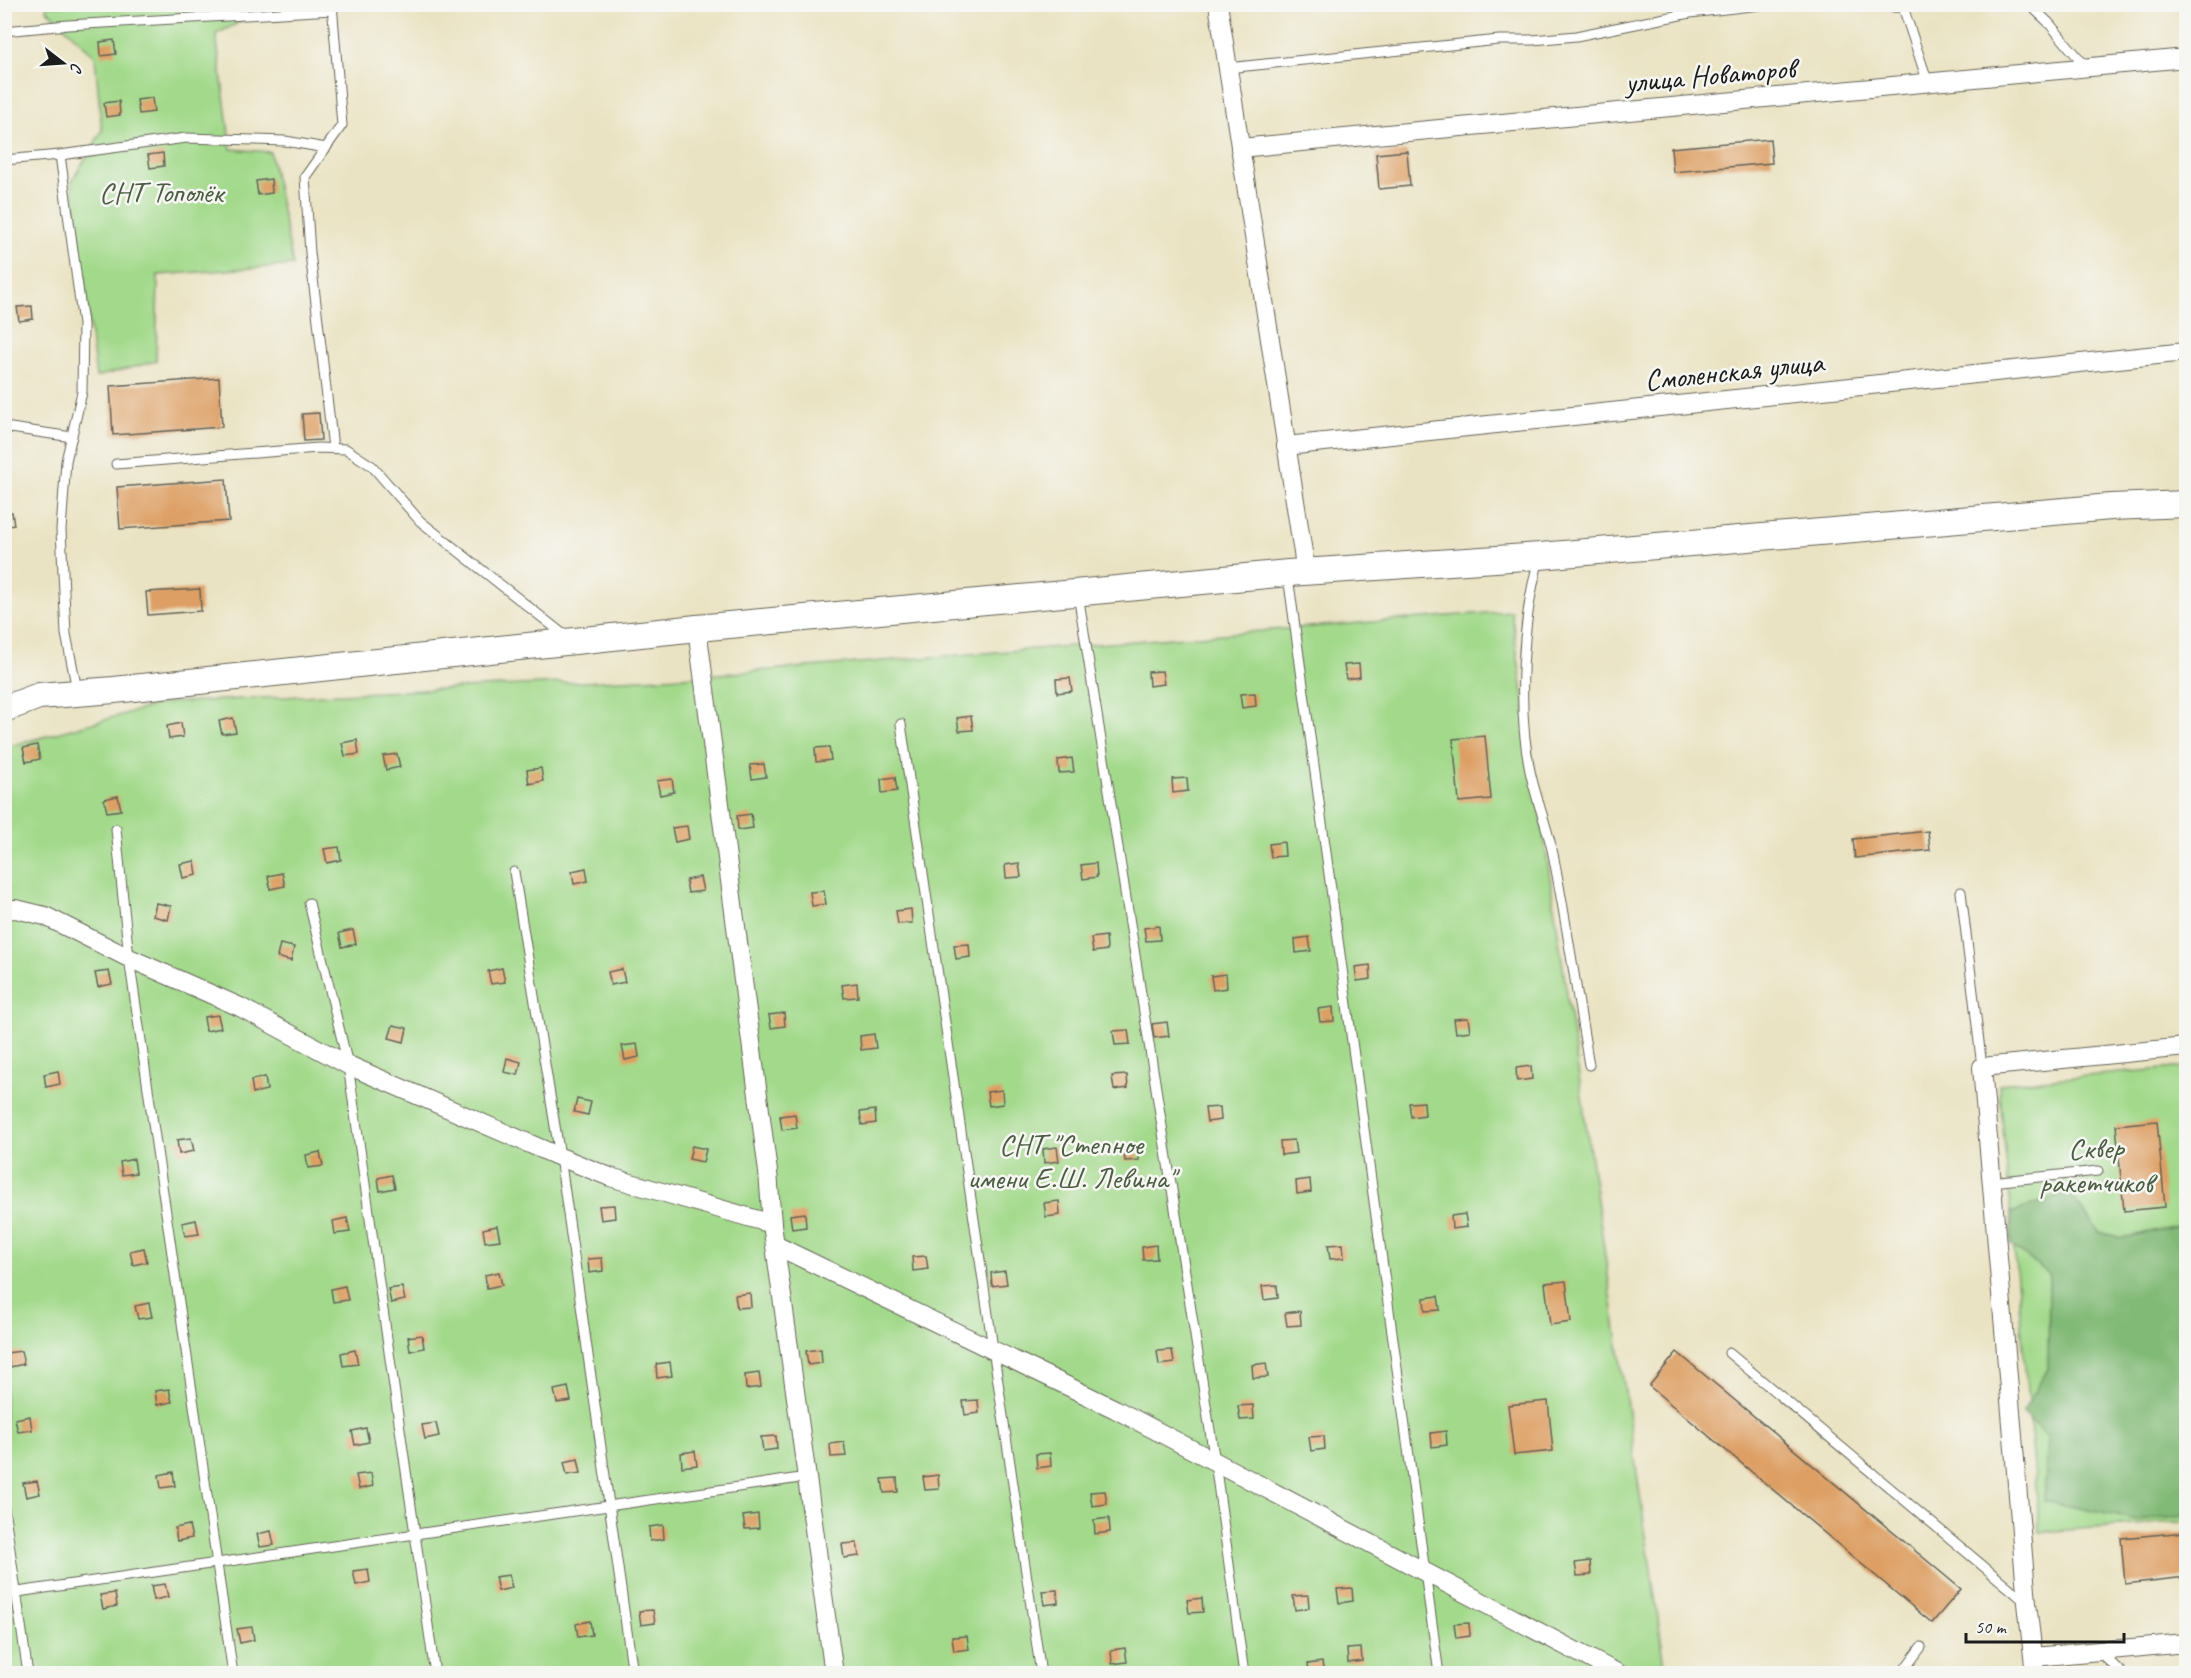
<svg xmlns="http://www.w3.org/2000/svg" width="2191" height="1678" font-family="Caveat,sans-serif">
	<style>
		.green { fill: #a2d98a; stroke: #5f7a53; stroke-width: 1.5 }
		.forest { fill: #81b976; stroke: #4e6a49; stroke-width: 1.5 }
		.building { fill: #dd9f63 }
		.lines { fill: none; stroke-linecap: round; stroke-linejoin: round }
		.lane-casing { stroke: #646256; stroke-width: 11 }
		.street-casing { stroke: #646256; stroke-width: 20 }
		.secondary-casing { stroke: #646256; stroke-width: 28 }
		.lane { stroke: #fff; stroke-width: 9 }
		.street { stroke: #fff; stroke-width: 18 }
		.secondary { stroke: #fff; stroke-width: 26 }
		.labels { text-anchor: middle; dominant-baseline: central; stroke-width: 5; stroke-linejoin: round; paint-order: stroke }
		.street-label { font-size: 30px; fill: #1c1c1c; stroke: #f6f6f2 }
		.park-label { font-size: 30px; fill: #4b5e42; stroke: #f6f6f2 }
	</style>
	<rect width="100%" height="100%" fill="#f6f6f2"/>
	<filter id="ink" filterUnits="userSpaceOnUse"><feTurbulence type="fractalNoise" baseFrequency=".0167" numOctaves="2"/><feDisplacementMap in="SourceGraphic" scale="12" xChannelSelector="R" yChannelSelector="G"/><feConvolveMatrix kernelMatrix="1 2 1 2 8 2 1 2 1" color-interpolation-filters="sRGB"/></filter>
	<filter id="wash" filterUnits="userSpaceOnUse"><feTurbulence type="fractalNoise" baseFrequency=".008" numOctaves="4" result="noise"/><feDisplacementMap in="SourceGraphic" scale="24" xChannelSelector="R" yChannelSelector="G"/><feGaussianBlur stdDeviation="1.35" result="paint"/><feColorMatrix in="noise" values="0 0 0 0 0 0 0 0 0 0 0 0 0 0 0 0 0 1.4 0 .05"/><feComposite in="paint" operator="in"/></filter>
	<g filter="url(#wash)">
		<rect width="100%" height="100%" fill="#eae3c3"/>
		<g class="green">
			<polygon points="46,5 274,5 216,34 231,149 270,152 293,265 158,275 156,361 96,377 72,181 102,131 95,56 47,10"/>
			<polygon points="1511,611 1666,1673 5,1674 4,750 7,747 164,703 682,677"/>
			<polygon points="2186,1067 2186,1521 2040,1532 1999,1084"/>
		</g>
		<polygon class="forest" points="2069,1192 2099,1232 2122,1238 2186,1224 2186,1515 2137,1520 2044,1501 2048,1438 2022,1412 2048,1369 2049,1274 2011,1245 2011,1213"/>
		<g id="blocks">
			<g class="building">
				<polygon points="114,40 116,54 101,56 100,42"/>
				<polygon points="152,98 154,112 139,114 137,100"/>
				<polygon points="119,101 120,115 106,117 104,103"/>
				<polygon points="1770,139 1772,163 1673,172 1671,148"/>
				<polygon points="1407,151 1410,186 1379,189 1376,154"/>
				<polygon points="163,153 164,166 150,168 148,155"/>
				<polygon points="271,179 272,193 258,195 256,181"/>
				<polygon points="32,306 33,319 19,321 17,307"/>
				<polygon points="219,378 222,427 113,435 110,386"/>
				<polygon points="319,413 321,440 304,441 302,414"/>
				<polygon points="226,479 229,521 120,529 117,487"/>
				<polygon points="12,512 14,525 4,527 4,513"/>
				<polygon points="200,589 201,611 148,615 146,592"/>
				<polygon points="1359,664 1360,677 1346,679 1344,665"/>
				<polygon points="1162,671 1164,684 1149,686 1148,672"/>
				<polygon points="1070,678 1072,691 1057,693 1056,679"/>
				<polygon points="1255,693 1256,706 1242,708 1240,694"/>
				<polygon points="971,716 973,730 959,731 957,718"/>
				<polygon points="233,718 236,732 222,734 219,721"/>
				<polygon points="181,723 183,737 169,739 167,726"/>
				<polygon points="1485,736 1491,799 1459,802 1453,739"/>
				<polygon points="357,740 359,754 345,756 342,743"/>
				<polygon points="37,745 40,759 26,762 23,748"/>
				<polygon points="829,747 831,760 816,762 815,748"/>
				<polygon points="397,754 400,767 386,770 383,756"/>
				<polygon points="1072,758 1074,772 1059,773 1058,760"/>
				<polygon points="764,764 766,777 752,779 750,765"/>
				<polygon points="541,768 543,781 529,784 527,770"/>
				<polygon points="895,777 897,791 882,793 881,779"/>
				<polygon points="1187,778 1188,791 1173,793 1172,779"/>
				<polygon points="672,779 674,792 660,795 657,781"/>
				<polygon points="118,796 121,810 107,812 104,799"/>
				<polygon points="751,814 753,828 738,830 737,816"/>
				<polygon points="687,826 689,839 675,842 672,828"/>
				<polygon points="1928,831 1930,850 1855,858 1853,839"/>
				<polygon points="1284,842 1285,856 1271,857 1269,844"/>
				<polygon points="339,847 341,860 327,863 324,849"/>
				<polygon points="195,861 197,875 183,878 180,864"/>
				<polygon points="1019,863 1021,877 1006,878 1005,865"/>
				<polygon points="1096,863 1097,877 1083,879 1081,865"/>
				<polygon points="586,868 588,881 574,884 572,871"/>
				<polygon points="282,873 285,886 270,889 268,876"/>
				<polygon points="700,877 703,891 688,893 686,880"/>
				<polygon points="824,891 826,904 812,906 810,892"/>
				<polygon points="156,903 171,906 168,920 153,916"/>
				<polygon points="911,909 912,923 898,924 896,911"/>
				<polygon points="1159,926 1160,940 1146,941 1144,928"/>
				<polygon points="353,930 356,944 342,947 339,933"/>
				<polygon points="1106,936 1107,950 1093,952 1091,938"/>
				<polygon points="1309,937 1311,951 1296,953 1295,939"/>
				<polygon points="280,944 294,947 291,961 277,957"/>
				<polygon points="969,944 970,957 956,959 954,945"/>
				<polygon points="1370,965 1371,979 1357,981 1355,967"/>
				<polygon points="502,968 505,982 491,984 488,971"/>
				<polygon points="622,969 625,982 611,985 608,972"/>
				<polygon points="109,971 112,984 98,987 95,973"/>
				<polygon points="1226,974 1227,988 1213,990 1211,976"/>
				<polygon points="857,983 858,997 844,998 842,985"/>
				<polygon points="1333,1007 1334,1021 1320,1022 1318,1009"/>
				<polygon points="784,1013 785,1026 771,1028 769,1015"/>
				<polygon points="218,1015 221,1028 206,1031 204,1017"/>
				<polygon points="1468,1018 1470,1031 1456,1033 1454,1019"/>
				<polygon points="1167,1022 1169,1036 1154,1038 1152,1024"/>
				<polygon points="393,1025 407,1028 404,1042 389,1038"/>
				<polygon points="1128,1030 1130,1044 1115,1045 1113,1031"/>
				<polygon points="874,1034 876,1048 861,1050 860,1036"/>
				<polygon points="637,1044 639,1057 625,1060 622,1046"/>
				<polygon points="507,1058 521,1062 518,1075 504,1072"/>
				<polygon points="1531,1066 1532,1079 1517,1081 1516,1068"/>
				<polygon points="58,1071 60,1084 46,1087 44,1074"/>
				<polygon points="1127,1075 1128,1088 1114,1090 1112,1076"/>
				<polygon points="265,1077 267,1090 253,1093 251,1080"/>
				<polygon points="1002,1090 1003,1104 989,1106 987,1092"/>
				<polygon points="577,1099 591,1102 588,1115 574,1112"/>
				<polygon points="1424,1102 1425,1115 1411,1117 1409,1103"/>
				<polygon points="1220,1107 1221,1120 1207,1122 1205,1108"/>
				<polygon points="875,1110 876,1123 862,1125 860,1112"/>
				<polygon points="795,1114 797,1128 782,1130 780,1116"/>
				<polygon points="2157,1121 2165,1207 2124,1211 2116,1125"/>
				<polygon points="191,1138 194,1151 179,1154 177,1140"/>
				<polygon points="1294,1140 1296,1153 1281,1155 1280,1141"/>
				<polygon points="692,1146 706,1149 703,1162 689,1159"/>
				<polygon points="1138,1146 1139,1160 1125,1161 1123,1148"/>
				<polygon points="1057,1147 1059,1161 1044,1163 1043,1149"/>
				<polygon points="320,1152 323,1166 308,1168 306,1155"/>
				<polygon points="134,1159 136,1173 122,1175 120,1162"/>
				<polygon points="392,1175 395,1188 380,1191 378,1178"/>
				<polygon points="1310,1179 1311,1192 1297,1194 1296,1181"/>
				<polygon points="1059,1201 1060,1215 1046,1217 1044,1203"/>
				<polygon points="614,1205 615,1218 601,1220 599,1206"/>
				<polygon points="805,1213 806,1227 792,1229 790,1215"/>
				<polygon points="1465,1214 1467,1227 1452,1229 1451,1216"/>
				<polygon points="347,1218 350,1232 335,1234 333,1221"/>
				<polygon points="196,1220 199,1234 185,1236 182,1223"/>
				<polygon points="497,1226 500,1240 485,1242 483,1229"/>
				<polygon points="1343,1244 1344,1258 1330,1259 1328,1245"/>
				<polygon points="1156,1245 1157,1259 1143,1260 1142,1247"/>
				<polygon points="144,1248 147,1262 133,1265 130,1251"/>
				<polygon points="926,1256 928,1269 913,1271 912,1257"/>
				<polygon points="602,1258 603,1271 589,1273 588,1259"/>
				<polygon points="1005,1271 1007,1284 992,1286 991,1273"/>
				<polygon points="499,1272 502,1285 487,1288 485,1275"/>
				<polygon points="1566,1281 1571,1322 1550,1325 1545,1283"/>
				<polygon points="1277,1285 1278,1298 1264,1300 1262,1286"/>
				<polygon points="345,1286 348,1300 333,1302 331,1289"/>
				<polygon points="402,1287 405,1300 391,1303 388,1289"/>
				<polygon points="750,1293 751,1307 737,1308 735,1295"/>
				<polygon points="1438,1296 1440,1310 1425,1311 1424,1298"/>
				<polygon points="149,1303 152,1317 138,1319 135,1306"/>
				<polygon points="1300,1311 1301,1325 1287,1326 1285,1313"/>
				<polygon points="422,1335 424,1348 410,1351 408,1337"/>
				<polygon points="821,1349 822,1363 808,1365 806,1351"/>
				<polygon points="355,1350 358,1364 343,1366 341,1353"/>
				<polygon points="1172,1350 1174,1363 1159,1365 1157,1351"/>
				<polygon points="21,1351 24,1364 10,1367 7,1353"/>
				<polygon points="1677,1352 1961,1589 1932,1623 1649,1386"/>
				<polygon points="670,1362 672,1376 657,1378 656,1364"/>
				<polygon points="1266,1363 1268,1377 1253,1378 1252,1365"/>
				<polygon points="759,1373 761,1387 746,1389 745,1375"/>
				<polygon points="568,1387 571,1401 557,1403 554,1390"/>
				<polygon points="169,1389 172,1402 157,1405 155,1391"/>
				<polygon points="978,1400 979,1413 965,1415 963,1401"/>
				<polygon points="1548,1401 1553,1451 1514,1455 1508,1405"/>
				<polygon points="1253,1405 1254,1419 1240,1420 1238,1406"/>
				<polygon points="30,1416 32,1430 18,1432 15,1419"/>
				<polygon points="436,1423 439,1436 425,1439 422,1425"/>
				<polygon points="366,1428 369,1442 355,1445 352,1431"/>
				<polygon points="1446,1431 1447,1445 1432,1447 1431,1433"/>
				<polygon points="776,1436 777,1449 763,1451 761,1437"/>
				<polygon points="1324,1436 1325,1449 1311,1451 1309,1437"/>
				<polygon points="844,1442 846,1456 831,1457 830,1444"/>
				<polygon points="695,1451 697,1465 682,1467 681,1453"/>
				<polygon points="1050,1453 1051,1466 1037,1468 1036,1454"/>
				<polygon points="578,1459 581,1473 567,1475 564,1462"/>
				<polygon points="173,1472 175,1486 161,1488 159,1475"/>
				<polygon points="371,1473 373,1486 359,1489 356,1475"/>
				<polygon points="938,1475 939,1489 925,1490 923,1477"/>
				<polygon points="897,1478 898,1492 884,1493 882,1479"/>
				<polygon points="37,1481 40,1494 26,1497 23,1483"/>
				<polygon points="1105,1491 1107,1504 1092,1506 1090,1492"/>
				<polygon points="758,1514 759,1528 745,1529 743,1516"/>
				<polygon points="1109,1518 1110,1532 1095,1534 1094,1520"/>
				<polygon points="189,1525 192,1538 177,1541 175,1528"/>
				<polygon points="663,1525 664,1539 650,1541 649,1527"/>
				<polygon points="271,1531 274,1545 260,1547 257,1534"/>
				<polygon points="2186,1532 2186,1577 2125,1584 2121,1538"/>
				<polygon points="857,1543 859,1556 844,1558 842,1544"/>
				<polygon points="1590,1561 1591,1575 1577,1576 1575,1563"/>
				<polygon points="368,1569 370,1582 356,1585 353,1571"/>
				<polygon points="509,1575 512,1588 498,1591 495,1577"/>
				<polygon points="165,1584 168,1597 154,1600 151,1586"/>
				<polygon points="1352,1588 1353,1601 1339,1603 1337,1589"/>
				<polygon points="1057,1590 1058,1603 1044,1605 1042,1591"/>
				<polygon points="115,1593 117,1606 103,1609 100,1595"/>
				<polygon points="1308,1595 1309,1608 1295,1610 1293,1596"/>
				<polygon points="1202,1598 1203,1612 1189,1613 1187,1600"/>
				<polygon points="653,1610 655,1623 641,1625 639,1611"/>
				<polygon points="590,1621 592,1635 578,1637 576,1624"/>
				<polygon points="1469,1623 1470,1636 1456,1638 1454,1624"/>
				<polygon points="252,1627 254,1640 240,1643 237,1629"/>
				<polygon points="967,1636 969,1649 954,1651 952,1637"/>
				<polygon points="1125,1648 1127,1662 1112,1664 1111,1650"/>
				<polygon points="1361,1648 1362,1661 1348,1663 1347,1649"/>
				<polygon points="1322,1662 1324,1674 1309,1674 1308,1664"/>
			</g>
		</g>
	</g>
	<g filter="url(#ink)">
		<use href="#blocks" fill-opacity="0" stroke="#646256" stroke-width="1.5"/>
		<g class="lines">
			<defs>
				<g id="lane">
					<polyline points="332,4 342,125 305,177 310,253 333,448"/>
					<path d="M1887,4c6,4 13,5 19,0"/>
					<polyline points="2029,4 2048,22 2087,68"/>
					<polyline points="2183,4 2186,51"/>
					<polyline points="1903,7 1928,83"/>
					<polyline points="4,31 68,25 333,10"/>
					<polyline points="1227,68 1499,40 1533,40 1576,36 1690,13 1769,4"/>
					<polyline points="60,155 83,324 82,392 66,461 61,530 66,634 77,690"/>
					<polyline points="4,160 60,155 186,138 285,141 326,148"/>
					<polyline points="4,427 72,437"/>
					<polyline points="116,464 318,448 346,449 372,466 420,521 568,638"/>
					<path d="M1539,559c-17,61 -22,150 -9,212 6,28 17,55 23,83 14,70 24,141 36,211"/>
					<polyline points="1288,576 1439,1674"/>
					<polyline points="1078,594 1215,1462 1244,1674"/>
					<polyline points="901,724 1041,1674"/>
					<polyline points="116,829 129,958 233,1674"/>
					<polyline points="514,872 560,1157 633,1674"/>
					<polyline points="1961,892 1982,1067"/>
					<polyline points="309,903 348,1065 435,1674"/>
					<polyline points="1991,1182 2098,1171"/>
					<polyline points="1729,1353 2026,1602"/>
					<polyline points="4,1508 28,1674"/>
					<polyline points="4,1594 807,1477"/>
					<polyline points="2098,1651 2123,1674"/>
					<polyline points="1901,1674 1921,1647"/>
				</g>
				<g id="street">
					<polyline points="1218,4 1306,572"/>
					<polyline points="1240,148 2186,58"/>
					<polyline points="1286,446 2186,352"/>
					<polyline points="697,628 768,1172 772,1224 834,1674"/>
					<polyline points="4,910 16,909 45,916 129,958 240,1007 348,1065 560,1157 610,1177 772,1224"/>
					<polyline points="775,1245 1115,1409 1619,1674"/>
					<polyline points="2034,1657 2186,1643"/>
					<polyline points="2035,1674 2027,1603 1982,1067 2186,1047"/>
				</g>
				<polyline id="secondary" points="4,709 39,696 114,690 697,628 1288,573 1540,556 2111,507 2186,504"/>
			</defs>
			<use href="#lane" class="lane-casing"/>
			<use href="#street" class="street-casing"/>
			<use href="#secondary" class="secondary-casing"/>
			<use href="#lane" class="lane"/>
			<use href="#street" class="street"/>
			<use href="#secondary" class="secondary"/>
		</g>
	</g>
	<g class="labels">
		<g class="street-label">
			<text transform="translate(1710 75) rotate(-5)">улица Новаторов</text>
			<text transform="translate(1734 371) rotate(-6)">Смоленская улица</text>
		</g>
		<g class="park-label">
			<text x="161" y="192">СНТ Тополёк</text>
			<text x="1071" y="1144">СНТ "Степное<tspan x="1071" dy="34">имени Е.Ш. Левина"</tspan></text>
			<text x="2096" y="1148">Сквер<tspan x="2096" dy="34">ракетчиков</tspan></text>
		</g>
	</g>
	<rect width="2191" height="1678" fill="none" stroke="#f6f6f2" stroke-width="24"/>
	<g transform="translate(63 63) rotate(107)" stroke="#f6f6f2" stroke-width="4.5" paint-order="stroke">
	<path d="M0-4.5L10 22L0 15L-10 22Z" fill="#1c1c1c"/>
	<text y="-9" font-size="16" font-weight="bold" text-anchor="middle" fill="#1c1c1c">С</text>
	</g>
	<path d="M1966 1633v9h158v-9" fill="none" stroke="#1c1c1c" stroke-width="3"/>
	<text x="1975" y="1633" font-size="18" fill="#1c1c1c" stroke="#f6f6f2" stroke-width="4.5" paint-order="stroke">50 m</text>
</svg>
